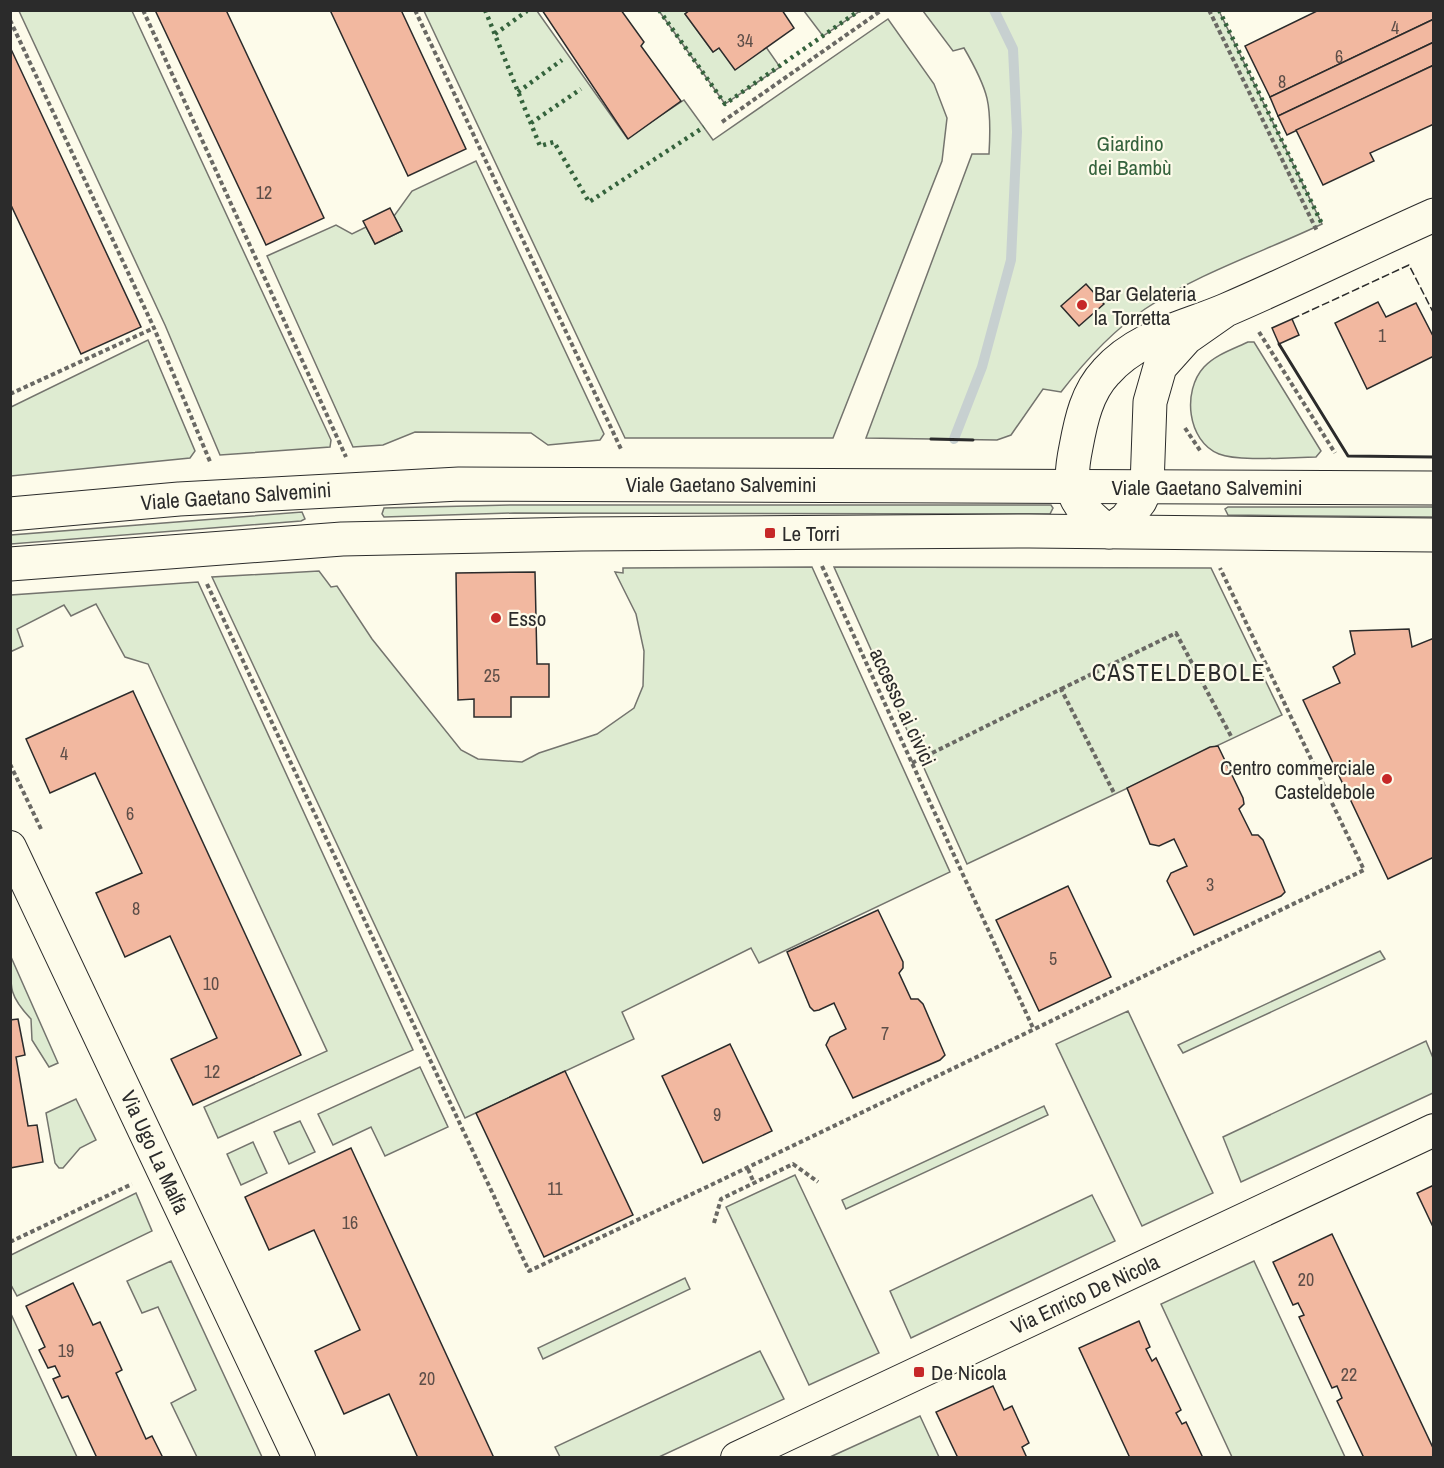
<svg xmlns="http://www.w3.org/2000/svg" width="1444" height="1468" font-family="'Archivo Narrow',sans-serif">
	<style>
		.green { fill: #deebd1; stroke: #74746e; stroke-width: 1.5 }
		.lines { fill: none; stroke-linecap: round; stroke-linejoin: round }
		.stream { stroke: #c7d0d0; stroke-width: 10 }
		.building { fill: #f2b8a0; stroke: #2b2b2b; stroke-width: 1.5 }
		.minor-casing { stroke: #2b2b2b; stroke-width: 34 }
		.tertiary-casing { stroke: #2b2b2b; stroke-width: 35 }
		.secondary-casing { stroke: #2b2b2b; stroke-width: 35 }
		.path { stroke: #6a6964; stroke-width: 4; stroke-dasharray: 4.5 3; stroke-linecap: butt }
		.minor { stroke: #fdfbea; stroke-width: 32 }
		.tertiary { stroke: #fdfbea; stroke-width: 33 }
		.secondary { stroke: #fdfbea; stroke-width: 33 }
		.hedge { stroke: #34623c; stroke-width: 4.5; stroke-dasharray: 3 4.5; stroke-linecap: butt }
		.fence { stroke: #2b2b2b; stroke-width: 1.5; stroke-dasharray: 8 3; stroke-linecap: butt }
		.wall { stroke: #2b2b2b; stroke-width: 3 }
		.poi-dot { fill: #c62828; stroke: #fdfbea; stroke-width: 2 }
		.labels { text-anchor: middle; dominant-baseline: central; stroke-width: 4.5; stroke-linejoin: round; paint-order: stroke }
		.number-label { font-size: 18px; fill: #5d4e48 }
		.park-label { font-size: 21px; fill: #34623c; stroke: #fdfbea }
		.poi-label { font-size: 21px; fill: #2b2b2b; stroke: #fdfbea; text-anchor: start }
		.street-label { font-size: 21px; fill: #2b2b2b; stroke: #fdfbea }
		.quarter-label { font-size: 24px; letter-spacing: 1.5px; fill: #2b2b2b; stroke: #fdfbea }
	</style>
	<rect width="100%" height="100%" fill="#fdfbea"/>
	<g class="green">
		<polygon points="19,11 132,11 331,440 330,447 220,455 165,325"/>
		<polygon points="424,11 537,11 627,138 684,100 713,140 888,19 934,84 947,118 942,161 833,438 625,438"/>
		<polygon points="659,11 690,11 685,14 713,52 719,48 766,47 780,67 725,104"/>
		<polygon points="804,11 860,11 823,36"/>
		<path d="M923,11h296l103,213c-59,28 -123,49 -177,85 -33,22 -60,52 -84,83l-18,-3 -32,46 -14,5 -131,-2 106,-284h17c3,-50 0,-63 -25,-106l-11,3z"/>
		<polygon points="476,161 604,434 600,440 548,445 531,433 415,432 383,445 353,447 267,256 336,225 352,234 366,227 375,244 402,231 394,216 412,191"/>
		<polygon points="148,340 195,451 190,458 11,476 11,407"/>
		<path d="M1248,342h6l67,109 -5,6c-23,0 -77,5 -97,-3 -32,-13 -37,-63 -15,-87 11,-12 29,-18 44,-25z"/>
		<polygon points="511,505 1051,505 1053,508 1050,514 514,513 384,517 382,514 384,508"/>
		<polygon points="1228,507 1433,507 1434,517 1228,515 1225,509"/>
		<polygon points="302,512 305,519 301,521 11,544 11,535"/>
		<polygon points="812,567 950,872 759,963 751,948 622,1012 634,1039 465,1118 212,577 319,571 331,587 337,586 372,639 461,750 478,759 522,762 539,753 597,734 634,708 643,686 644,651 636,614 615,572 623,573 623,568"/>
		<polygon points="834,567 1211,568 1282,715 967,864"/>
		<polygon points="198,582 413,1050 218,1138 204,1107 327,1051 148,664 125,657 96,604 71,616 64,605 17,629 23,646 10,652 11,595"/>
		<polygon points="1380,951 1385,959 1183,1053 1178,1045"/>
		<path d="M11,957l47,106 -9,4 -17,-27 -1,-21c-22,-23 -21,-31 -20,-62z"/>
		<polygon points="1128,1011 1213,1193 1142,1226 1056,1044"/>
		<polygon points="1426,1041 1433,1058 1433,1093 1241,1182 1223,1137"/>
		<polygon points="420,1067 448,1127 385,1156 371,1127 333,1145 318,1114"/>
		<polygon points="76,1099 96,1140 80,1148 63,1168 59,1168 55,1163 46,1113"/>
		<polygon points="1044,1106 1048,1115 846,1209 842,1200"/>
		<polygon points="300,1121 315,1152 289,1164 274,1132"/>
		<polygon points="253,1142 267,1173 241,1185 227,1154"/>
		<polygon points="795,1175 879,1353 809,1385 726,1207"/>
		<polygon points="136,1193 152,1231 17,1296 11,1285 11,1255"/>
		<polygon points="1092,1195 1115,1241 911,1338 890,1291"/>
		<polygon points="171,1261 262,1457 197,1457 171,1403 196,1390 158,1307 142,1313 127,1281"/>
		<polygon points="1254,1261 1345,1457 1232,1457 1161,1304"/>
		<polygon points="685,1278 690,1289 543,1359 538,1348"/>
		<polygon points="10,1314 11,1314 77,1457 11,1457"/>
		<polygon points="760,1351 784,1399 659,1457 560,1457 555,1447"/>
		<polygon points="920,1416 939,1457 830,1457"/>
	</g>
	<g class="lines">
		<polyline class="stream" points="954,439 982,367 1011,260 1017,132 1013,49 994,10"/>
	</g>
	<g class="building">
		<polygon points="155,10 226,10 324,218 266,245"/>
		<polygon points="330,10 401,10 466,149 408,176"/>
		<polygon points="542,10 621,10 644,42 641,46 681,101 628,139"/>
		<polygon points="690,10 782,10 794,28 735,70 719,48 713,52 685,14"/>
		<polygon points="1319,10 1434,10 1434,19 1270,97 1245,46"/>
		<polygon points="1434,19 1434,42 1278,116 1270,97"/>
		<polygon points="1434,42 1434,65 1287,135 1278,116"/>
		<polygon points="10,47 141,327 81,354 10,203"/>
		<polygon points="1434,65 1434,124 1370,153 1374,161 1323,185 1296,130"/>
		<polygon points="390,208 402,231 375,244 363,221"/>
		<polygon points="1086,284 1104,304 1079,326 1061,306"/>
		<polygon points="1378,302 1386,317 1416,303 1434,338 1434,356 1367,389 1335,323"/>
		<polygon points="1292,319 1299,335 1279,344 1272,328"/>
		<polygon points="535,572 537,664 549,664 549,697 511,697 511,717 474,717 474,699 458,700 456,573"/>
		<polygon points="1409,629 1412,647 1434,638 1434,857 1388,879 1303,700 1340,683 1333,667 1355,654 1350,631"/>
		<polygon points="133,691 301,1055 193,1105 171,1059 217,1038 170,936 125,957 96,893 142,873 95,773 50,793 26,739"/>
		<polygon points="1218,746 1243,798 1244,804 1239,809 1252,835 1258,835 1263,840 1285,892 1281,896 1194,935 1167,881 1171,873 1187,866 1174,839 1159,846 1150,844 1127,788 1210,747"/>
		<polygon points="1068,886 1111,977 1039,1011 996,920"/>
		<polygon points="878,910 903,962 903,968 899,973 911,999 918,999 923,1004 945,1055 940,1060 853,1098 826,1045 830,1037 846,1029 834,1003 819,1010 814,1011 810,1007 787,952"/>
		<polygon points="18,1019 25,1055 16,1057 28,1126 37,1125 43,1162 10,1168 10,1020"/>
		<polygon points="730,1044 772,1131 703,1163 662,1076"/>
		<polygon points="565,1071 633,1215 544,1257 476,1113"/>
		<polygon points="351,1148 494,1458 418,1458 389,1394 344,1414 315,1351 360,1330 314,1230 269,1250 245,1197"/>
		<polygon points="1434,1185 1434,1229 1417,1193"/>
		<polygon points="1332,1234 1434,1450 1434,1458 1364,1458 1337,1401 1342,1398 1337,1386 1332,1388 1299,1317 1304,1315 1298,1303 1293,1305 1273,1262"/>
		<polygon points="73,1283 93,1325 100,1322 122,1370 116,1373 146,1439 152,1436 163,1458 97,1458 68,1396 62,1398 53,1379 60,1376 55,1366 48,1368 39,1350 45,1347 26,1306"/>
		<polygon points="1139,1321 1150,1347 1146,1349 1152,1361 1156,1358 1181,1410 1176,1413 1182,1424 1186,1422 1203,1458 1130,1458 1079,1348"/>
		<polygon points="993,1386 1004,1410 1012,1406 1029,1443 1022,1447 1027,1458 958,1458 936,1412"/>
	</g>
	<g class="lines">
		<defs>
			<g id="minor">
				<polyline points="10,847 299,1458"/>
				<polyline points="737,1458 1434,1130"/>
			</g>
			<path id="tertiary" d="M1226,310l-40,28 -26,29 -10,35 -3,84 -7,15 -14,18 -17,13c-36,-27 -42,-41 -33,-85 5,-27 11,-55 30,-75 32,-36 78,-44 120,-62 70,-30 138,-64 208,-95"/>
			<g id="secondary">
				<polyline points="10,514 179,499 459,484 1434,488"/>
				<polyline points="10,564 342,539 581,534 1029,531 1434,535"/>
			</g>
		</defs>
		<use href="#minor" class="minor-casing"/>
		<use href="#tertiary" class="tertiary-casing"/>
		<use href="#secondary" class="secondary-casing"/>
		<g class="path">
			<polyline points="143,10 346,457"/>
			<polyline points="415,10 621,449"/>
			<polyline points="1209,10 1317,231"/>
			<polyline points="10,20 154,328 211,464"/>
			<polyline points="722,122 882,10"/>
			<polyline points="1259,332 1335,453"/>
			<polyline points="10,394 154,328"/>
			<polyline points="1185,428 1201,452"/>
			<polyline points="822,566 1033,1028"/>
			<path d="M207,584l322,687c280,-131 557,-268 835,-401l-144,-302"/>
			<polyline points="1061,689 1176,633 1232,738"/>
			<polyline points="10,694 10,698"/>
			<polyline points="912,763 1061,689 1114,793"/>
			<polyline points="10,764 41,829"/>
			<polyline points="748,1169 754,1183"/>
			<polyline points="714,1223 721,1199 793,1164 818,1182"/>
			<polyline points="10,1242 132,1184"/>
		</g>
		<use href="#minor" class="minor"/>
		<use href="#tertiary" class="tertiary"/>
		<use href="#secondary" class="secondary"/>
		<g class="hedge">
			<polyline points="485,10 540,146 554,142 589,202 704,127"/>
			<polyline points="659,10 725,104 860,10"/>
			<polyline points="1219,10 1322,224"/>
			<polyline points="495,34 527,11"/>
			<polyline points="518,92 562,60"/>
			<polyline points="531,123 581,89"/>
		</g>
		<polyline class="fence" points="1292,319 1409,265 1434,314"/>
		<g class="wall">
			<polyline points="1279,344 1348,456 1434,457"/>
			<polyline points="931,439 973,440"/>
		</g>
	</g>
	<g class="poi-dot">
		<circle cx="1082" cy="305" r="6"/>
		<rect x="764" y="527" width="12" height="12" rx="3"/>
		<circle cx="496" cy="618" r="6"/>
		<circle cx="1387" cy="779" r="6"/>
		<rect x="913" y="1366" width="12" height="12" rx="3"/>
	</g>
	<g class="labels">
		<g class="number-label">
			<text x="1395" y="27">4</text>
			<text x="745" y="40">34</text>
			<text x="1339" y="56">6</text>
			<text x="1282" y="81">8</text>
			<text x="264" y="192">12</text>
			<text x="1382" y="335">1</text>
			<text x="492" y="675">25</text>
			<text x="64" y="753">4</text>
			<text x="130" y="813">6</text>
			<text x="1210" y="884">3</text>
			<text x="136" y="908">8</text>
			<text x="1053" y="958">5</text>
			<text x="211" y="983">10</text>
			<text x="885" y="1033">7</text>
			<text x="212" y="1071">12</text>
			<text x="717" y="1114">9</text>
			<text x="555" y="1188">11</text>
			<text x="350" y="1222">16</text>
			<text x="1306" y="1279">20</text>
			<text x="66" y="1350">19</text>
			<text x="1349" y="1374">22</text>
			<text x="427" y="1378">20</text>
		</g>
		<g class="park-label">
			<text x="1130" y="143">Giardino<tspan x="1130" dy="24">dei Bambù</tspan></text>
		</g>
		<g class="poi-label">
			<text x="1094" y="293">Bar Gelateria<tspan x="1094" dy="24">la Torretta</tspan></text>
			<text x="782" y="533">Le Torri</text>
			<text x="508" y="618">Esso</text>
			<text x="1375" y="767" text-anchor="end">Centro commerciale<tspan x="1375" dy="24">Casteldebole</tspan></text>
			<text x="931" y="1372">De Nicola</text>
		</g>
		<g class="street-label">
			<text x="721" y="484">Viale Gaetano Salvemini</text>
			<text x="1207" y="487">Viale Gaetano Salvemini</text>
			<text transform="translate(236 496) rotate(-4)">Viale Gaetano Salvemini</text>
			<text transform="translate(903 707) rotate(65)">accesso ai civici</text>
			<text transform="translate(155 1152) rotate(65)">Via Ugo La Malfa</text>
			<text transform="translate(1085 1294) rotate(-25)">Via Enrico De Nicola</text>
		</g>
		<g class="quarter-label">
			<text x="1179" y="672">CASTELDEBOLE</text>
		</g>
	</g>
	<rect width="1444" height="1468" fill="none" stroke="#2b2b2b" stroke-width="24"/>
</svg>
